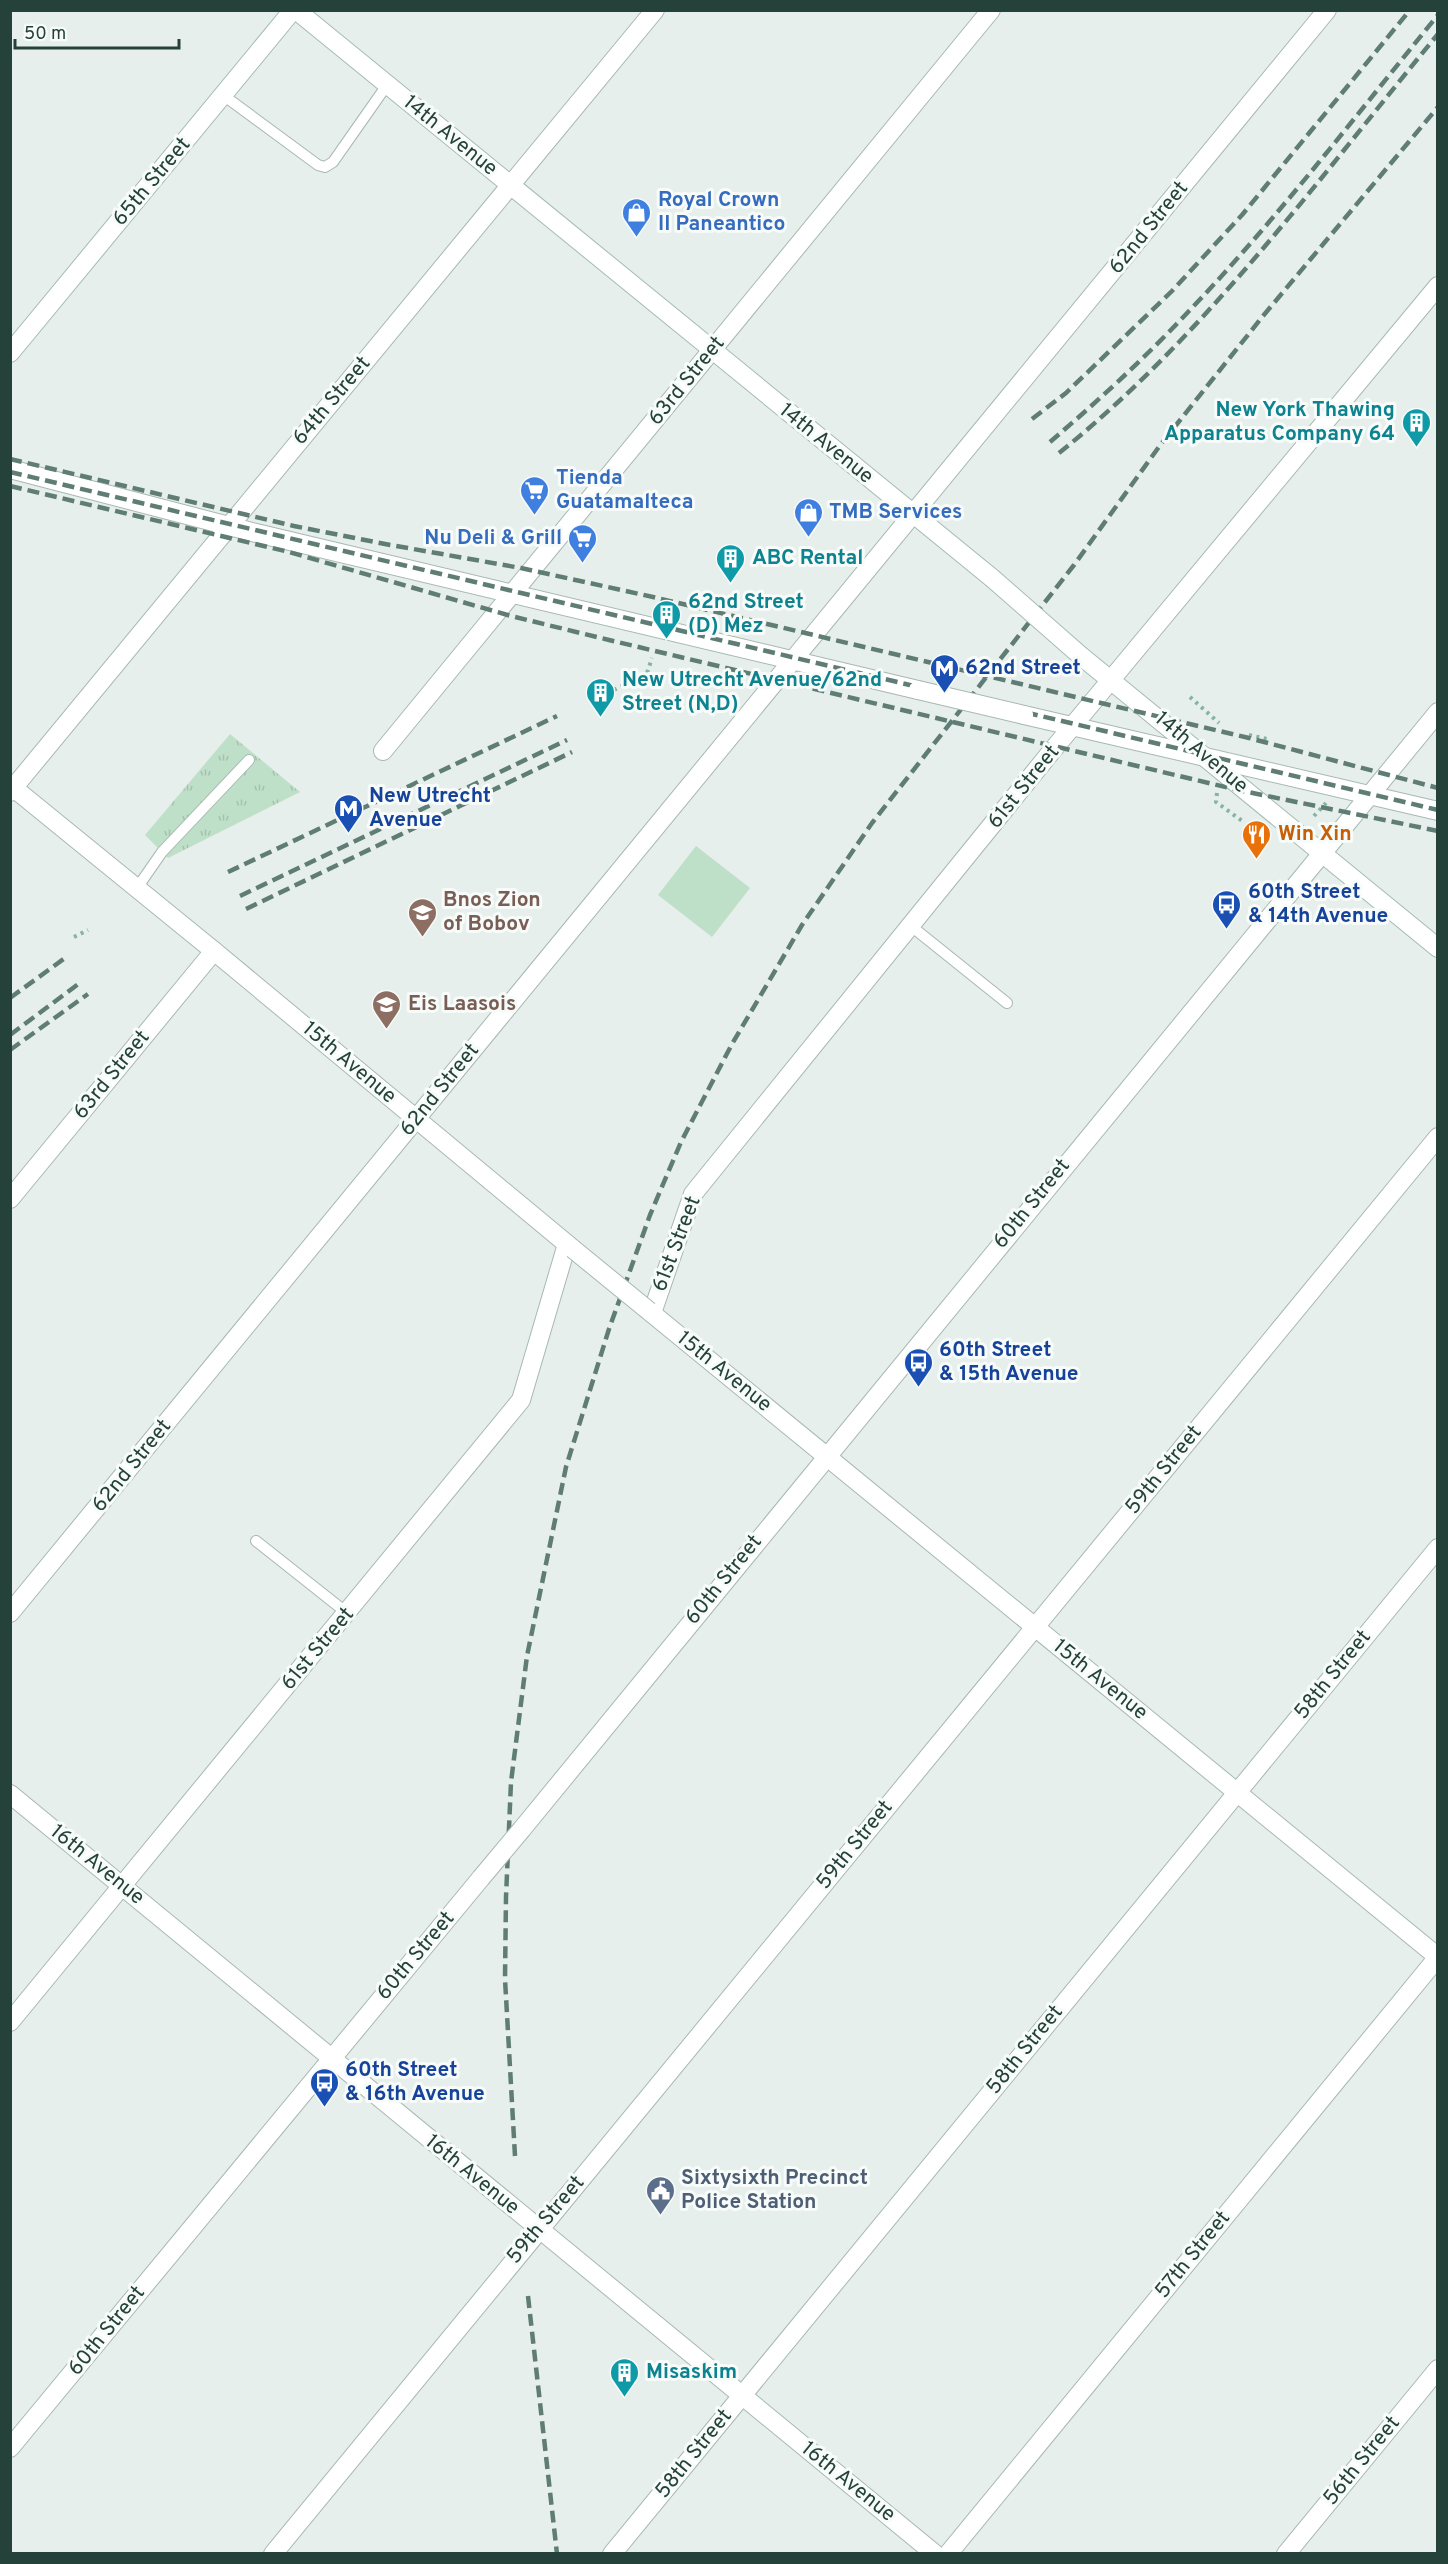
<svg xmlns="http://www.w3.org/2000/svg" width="1448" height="2564" font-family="Overpass,sans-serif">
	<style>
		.grass { fill: url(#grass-tufts) }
		.park { fill: #bfe0c8 }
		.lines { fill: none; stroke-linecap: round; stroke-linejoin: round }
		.service-casing { stroke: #a8b8b2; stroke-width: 12 }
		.minor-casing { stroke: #a8b8b2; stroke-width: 20 }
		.tertiary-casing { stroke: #a8b8b2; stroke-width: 20 }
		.secondary-casing { stroke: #a4bbb3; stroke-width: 20 }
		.path { stroke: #86b3a5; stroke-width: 4; stroke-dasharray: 3 4.5; stroke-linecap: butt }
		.service { stroke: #fff; stroke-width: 10 }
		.minor { stroke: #fff; stroke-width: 18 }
		.tertiary { stroke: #fff; stroke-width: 18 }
		.secondary { stroke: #fff; stroke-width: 18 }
		.rail { stroke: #5f7d75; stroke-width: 4.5; stroke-dasharray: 12 6; stroke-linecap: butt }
		.minor-bridge-casing { stroke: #a8b8b2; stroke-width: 20; stroke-linecap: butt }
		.tertiary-bridge-casing { stroke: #a8b8b2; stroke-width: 20; stroke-linecap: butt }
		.secondary-bridge-casing { stroke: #a4bbb3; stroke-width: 20; stroke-linecap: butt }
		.minor-bridge { stroke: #fff; stroke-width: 18 }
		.tertiary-bridge { stroke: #fff; stroke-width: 18 }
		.secondary-bridge { stroke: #fff; stroke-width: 18 }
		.labels { text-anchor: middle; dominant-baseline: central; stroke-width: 6; stroke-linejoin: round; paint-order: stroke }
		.street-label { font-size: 21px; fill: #24423a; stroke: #f7fbf9 }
		.shop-label { font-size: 21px; font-weight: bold; fill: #366cbe; stroke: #f7fbf9; text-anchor: start }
		.culture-label { font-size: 21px; font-weight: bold; fill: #0d838f; stroke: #f7fbf9; text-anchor: start }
		.transit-label { font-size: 21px; font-weight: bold; fill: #164399; stroke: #f7fbf9; text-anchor: start }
		.food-label { font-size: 21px; font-weight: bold; fill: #c56008; stroke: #f7fbf9; text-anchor: start }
		.education-label { font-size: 21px; font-weight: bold; fill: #785e54; stroke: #f7fbf9; text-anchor: start }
		.service-label { font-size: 21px; font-weight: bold; fill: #4e5e75; stroke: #f7fbf9; text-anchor: start }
	</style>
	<defs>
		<pattern id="grass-tufts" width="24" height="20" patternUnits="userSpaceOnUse" patternTransform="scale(1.5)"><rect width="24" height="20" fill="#bfe0c8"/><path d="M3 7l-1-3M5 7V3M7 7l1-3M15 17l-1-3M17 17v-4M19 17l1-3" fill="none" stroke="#a4c1ad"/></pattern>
	</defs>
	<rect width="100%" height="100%" fill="#e6efeb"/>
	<polygon class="grass" points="230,734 300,792 168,858 145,835"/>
	<polygon class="park" points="696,846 750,888 712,937 658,895"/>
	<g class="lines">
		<defs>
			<g id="service">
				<polyline points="223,95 318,165 325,167 333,162 387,85"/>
				<polyline points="137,888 162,852 249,760"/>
				<polyline points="911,926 1007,1003"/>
				<polyline points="256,1541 347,1613"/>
			</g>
			<g id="minor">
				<polyline points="383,751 991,10"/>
				<polyline points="10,785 214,951 573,1249"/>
				<polyline points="10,792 655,10"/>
				<polyline points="10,1199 214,951"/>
				<polyline points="649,1311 1438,1957"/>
				<polyline points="652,1313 693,1194 1051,752 1438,286"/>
				<polyline points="10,1613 1327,10"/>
				<polyline points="10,1794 935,2554"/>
				<polyline points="522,1829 1438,712"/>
				<polyline points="10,2022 521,1400 567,1244"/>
				<polyline points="10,2448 481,1878"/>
				<polyline points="273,2554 1438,1137"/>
				<polyline points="612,2554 1438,1548"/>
				<polyline points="948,2554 1438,1957"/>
				<polyline points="1286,2554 1438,2369"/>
			</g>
			<g id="tertiary">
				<polyline points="10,469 256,533 918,690"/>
				<polyline points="1024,715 1438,811"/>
			</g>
			<g id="secondary">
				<polyline points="296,10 992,578"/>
				<polyline points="10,353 293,10"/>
				<polyline points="1081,656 1438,948"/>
			</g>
		</defs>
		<use href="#service" class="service-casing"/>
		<use href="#minor" class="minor-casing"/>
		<use href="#tertiary" class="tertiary-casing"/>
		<use href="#secondary" class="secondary-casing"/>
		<g class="path">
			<polyline points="614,690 647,673 652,658"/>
			<polyline points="1190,697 1219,723"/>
			<polyline points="1249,735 1267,739"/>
			<polyline points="1217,793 1216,802 1245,823"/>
			<polyline points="1314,816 1326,803"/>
			<polyline points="74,937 88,930"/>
		</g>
		<use href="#service" class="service"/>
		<use href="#minor" class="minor"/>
		<use href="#tertiary" class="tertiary"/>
		<use href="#secondary" class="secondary"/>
		<g class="rail">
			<polyline points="1032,419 1066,393 1172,291 1242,215 1410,10"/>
			<path d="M1050,442c48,-41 96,-85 139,-131 88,-92 168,-197 249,-296"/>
			<path d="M1059,453c145,-116 261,-276 379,-419"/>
			<polyline points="10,459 294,526 385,544 521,568 653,597 1249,738 1438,788"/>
			<polyline points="10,472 1438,810"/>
			<polyline points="10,486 289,552 511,616 609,640 1238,790 1438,831"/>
			<polyline points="228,872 557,716"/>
			<polyline points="240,896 567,740"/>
			<polyline points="246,909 572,752"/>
			<polyline points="10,998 65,958"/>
			<polyline points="10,1035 81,982"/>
			<polyline points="10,1050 88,994"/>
			<polyline points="515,2156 505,1979 506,1897 511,1782 527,1656 566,1467 609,1329 650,1215 681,1142 732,1044 802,925 872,823 1074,565 1161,444 1263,316 1438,107"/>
			<polyline points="528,2296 557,2554"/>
		</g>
		<defs>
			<g id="minor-bridge">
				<polyline points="573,1249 649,1311"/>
				<polyline points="481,1878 522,1829"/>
			</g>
			<polyline id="tertiary-bridge" points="918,690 1024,715"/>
			<polyline id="secondary-bridge" points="992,578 1081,656"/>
		</defs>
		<use href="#minor-bridge" class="minor-bridge-casing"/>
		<use href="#tertiary-bridge" class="tertiary-bridge-casing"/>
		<use href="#secondary-bridge" class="secondary-bridge-casing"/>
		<use href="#minor-bridge" class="minor-bridge"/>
		<use href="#tertiary-bridge" class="tertiary-bridge"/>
		<use href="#secondary-bridge" class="secondary-bridge"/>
	</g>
	<defs>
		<symbol id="shop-pin" viewBox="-11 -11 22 30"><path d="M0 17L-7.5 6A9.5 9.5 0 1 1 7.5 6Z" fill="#3f7fe0" stroke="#f7fbf9"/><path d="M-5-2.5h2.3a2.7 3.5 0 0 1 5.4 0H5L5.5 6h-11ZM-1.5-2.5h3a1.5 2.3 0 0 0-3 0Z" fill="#fff"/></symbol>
		<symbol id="building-pin" viewBox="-11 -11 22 30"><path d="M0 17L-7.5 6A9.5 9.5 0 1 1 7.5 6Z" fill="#0f9aa8" stroke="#f7fbf9"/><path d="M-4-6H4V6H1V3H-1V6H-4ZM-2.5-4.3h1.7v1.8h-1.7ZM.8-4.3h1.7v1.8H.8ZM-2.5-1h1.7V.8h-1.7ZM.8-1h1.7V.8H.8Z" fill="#fff"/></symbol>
		<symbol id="supermarket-pin" viewBox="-11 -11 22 30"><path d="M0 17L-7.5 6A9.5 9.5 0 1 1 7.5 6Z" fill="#3f7fe0" stroke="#f7fbf9"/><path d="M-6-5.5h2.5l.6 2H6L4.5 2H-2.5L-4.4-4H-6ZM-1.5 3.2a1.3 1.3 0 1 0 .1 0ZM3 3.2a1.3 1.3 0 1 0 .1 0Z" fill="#fff"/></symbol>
		<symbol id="metro-pin" viewBox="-11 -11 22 30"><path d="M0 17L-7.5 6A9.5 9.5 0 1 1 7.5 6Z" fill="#1a4fb4" stroke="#f7fbf9"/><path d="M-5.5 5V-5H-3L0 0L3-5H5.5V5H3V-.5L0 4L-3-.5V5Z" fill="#fff"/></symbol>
		<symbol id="restaurant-pin" viewBox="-11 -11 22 30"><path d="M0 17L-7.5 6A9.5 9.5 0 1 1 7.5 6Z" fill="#e8710a" stroke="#f7fbf9"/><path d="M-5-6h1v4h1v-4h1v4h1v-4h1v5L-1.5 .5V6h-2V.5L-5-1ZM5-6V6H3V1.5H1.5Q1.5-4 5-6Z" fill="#fff"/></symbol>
		<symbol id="bus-pin" viewBox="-11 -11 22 30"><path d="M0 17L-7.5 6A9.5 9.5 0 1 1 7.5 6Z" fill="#1a4fb4" stroke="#f7fbf9"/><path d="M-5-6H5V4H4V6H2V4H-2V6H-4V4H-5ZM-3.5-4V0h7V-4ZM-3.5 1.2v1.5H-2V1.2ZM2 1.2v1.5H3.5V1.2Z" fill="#fff"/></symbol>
		<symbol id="school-pin" viewBox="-11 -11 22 30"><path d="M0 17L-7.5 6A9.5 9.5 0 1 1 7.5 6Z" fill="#8d6e63" stroke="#f7fbf9"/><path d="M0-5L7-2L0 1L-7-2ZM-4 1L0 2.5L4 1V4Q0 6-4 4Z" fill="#fff"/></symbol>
		<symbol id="civic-pin" viewBox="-11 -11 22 30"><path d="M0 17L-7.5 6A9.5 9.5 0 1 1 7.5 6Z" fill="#5c6f8a" stroke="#f7fbf9"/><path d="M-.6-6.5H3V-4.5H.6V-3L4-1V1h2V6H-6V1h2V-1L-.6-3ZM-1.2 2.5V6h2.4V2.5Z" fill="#fff"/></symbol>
	</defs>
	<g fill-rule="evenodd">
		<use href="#shop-pin" x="620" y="196" width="33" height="45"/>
		<use href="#building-pin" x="1400" y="406" width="33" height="45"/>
		<use href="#supermarket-pin" x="518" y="474" width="33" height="45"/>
		<use href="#shop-pin" x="792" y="496" width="33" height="45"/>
		<use href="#supermarket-pin" x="566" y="522" width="33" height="45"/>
		<use href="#building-pin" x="714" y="542" width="33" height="45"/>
		<use href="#building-pin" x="650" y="598" width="33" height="45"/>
		<use href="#metro-pin" x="928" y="652" width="33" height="45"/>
		<use href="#building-pin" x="584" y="676" width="33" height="45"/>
		<use href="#metro-pin" x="332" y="792" width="33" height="45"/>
		<use href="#restaurant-pin" x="1240" y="818" width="33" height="45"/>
		<use href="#bus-pin" x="1210" y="888" width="33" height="45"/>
		<use href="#school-pin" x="406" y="896" width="33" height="45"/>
		<use href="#school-pin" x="370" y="988" width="33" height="45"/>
		<use href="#bus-pin" x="902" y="1346" width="33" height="45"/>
		<use href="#bus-pin" x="308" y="2066" width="33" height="45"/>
		<use href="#civic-pin" x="644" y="2174" width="33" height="45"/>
		<use href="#building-pin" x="608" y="2356" width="33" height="45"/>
	</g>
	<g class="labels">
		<g class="street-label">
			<text transform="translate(450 136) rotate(39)">14th Avenue</text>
			<text transform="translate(152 182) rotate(-50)">65th Street</text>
			<text transform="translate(1149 228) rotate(-51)">62nd Street</text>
			<text transform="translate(687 381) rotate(-51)">63rd Street</text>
			<text transform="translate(332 401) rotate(-50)">64th Street</text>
			<text transform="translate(826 444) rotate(39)">14th Avenue</text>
			<text transform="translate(1201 753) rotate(40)">14th Avenue</text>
			<text transform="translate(1024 787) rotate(-51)">61st Street</text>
			<text transform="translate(349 1063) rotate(40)">15th Avenue</text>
			<text transform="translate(112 1075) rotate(-51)">63rd Street</text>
			<text transform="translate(440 1090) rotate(-51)">62nd Street</text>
			<text transform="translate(1032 1204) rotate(-51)">60th Street</text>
			<text transform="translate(677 1244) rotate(-69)">61st Street</text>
			<text transform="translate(724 1372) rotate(39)">15th Avenue</text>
			<text transform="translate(132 1466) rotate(-51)">62nd Street</text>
			<text transform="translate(1164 1470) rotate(-51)">59th Street</text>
			<text transform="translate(724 1580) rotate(-51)">60th Street</text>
			<text transform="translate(318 1649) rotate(-50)">61st Street</text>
			<text transform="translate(1333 1675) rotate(-51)">58th Street</text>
			<text transform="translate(1100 1680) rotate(39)">15th Avenue</text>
			<text transform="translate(855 1845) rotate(-51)">59th Street</text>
			<text transform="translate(97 1865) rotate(39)">16th Avenue</text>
			<text transform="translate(416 1956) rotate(-50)">60th Street</text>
			<text transform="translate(1025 2050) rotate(-51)">58th Street</text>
			<text transform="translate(472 2175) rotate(39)">16th Avenue</text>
			<text transform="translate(546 2220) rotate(-50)">59th Street</text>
			<text transform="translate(1193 2255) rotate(-51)">57th Street</text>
			<text transform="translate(107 2331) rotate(-51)">60th Street</text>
			<text transform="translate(694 2454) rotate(-51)">58th Street</text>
			<text transform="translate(1362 2461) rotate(-51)">56th Street</text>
			<text transform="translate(848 2482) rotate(39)">16th Avenue</text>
		</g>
		<g class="shop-label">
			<text x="658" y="200">Royal Crown<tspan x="658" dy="24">II Paneantico</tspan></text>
			<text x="556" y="478">Tienda<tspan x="556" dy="24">Guatamalteca</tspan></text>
			<text x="829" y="512">TMB Services</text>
			<text x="562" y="538" text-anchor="end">Nu Deli &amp; Grill</text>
		</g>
		<g class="culture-label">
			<text x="1395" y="410" text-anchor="end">New York Thawing<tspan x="1395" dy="24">Apparatus Company 64</tspan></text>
			<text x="752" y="558">ABC Rental</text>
			<text x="688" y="602">62nd Street<tspan x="688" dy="24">(D) Mez</tspan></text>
			<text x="622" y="680">New Utrecht Avenue/62nd<tspan x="622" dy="24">Street (N,D)</tspan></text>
			<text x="646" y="2372">Misaskim</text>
		</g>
		<g class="transit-label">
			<text x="965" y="668">62nd Street</text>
			<text x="369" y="796">New Utrecht<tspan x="369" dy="24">Avenue</tspan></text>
			<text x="1248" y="892">60th Street<tspan x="1248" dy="24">&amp; 14th Avenue</tspan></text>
			<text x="939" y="1350">60th Street<tspan x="939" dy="24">&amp; 15th Avenue</tspan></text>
			<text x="345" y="2070">60th Street<tspan x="345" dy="24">&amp; 16th Avenue</tspan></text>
		</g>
		<g class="food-label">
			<text x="1278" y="834">Win Xin</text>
		</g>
		<g class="education-label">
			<text x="443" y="900">Bnos Zion<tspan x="443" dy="24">of Bobov</tspan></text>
			<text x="408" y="1004">Eis Laasois</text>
		</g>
		<g class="service-label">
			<text x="681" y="2178">Sixtysixth Precinct<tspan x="681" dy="24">Police Station</tspan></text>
		</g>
	</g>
	<rect width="1448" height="2564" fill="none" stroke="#24423a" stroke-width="24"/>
	<path d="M15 39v9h164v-9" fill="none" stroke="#24423a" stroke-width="3"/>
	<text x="24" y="39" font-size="18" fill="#24423a" stroke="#f7fbf9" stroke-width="4.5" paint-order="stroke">50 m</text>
</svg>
